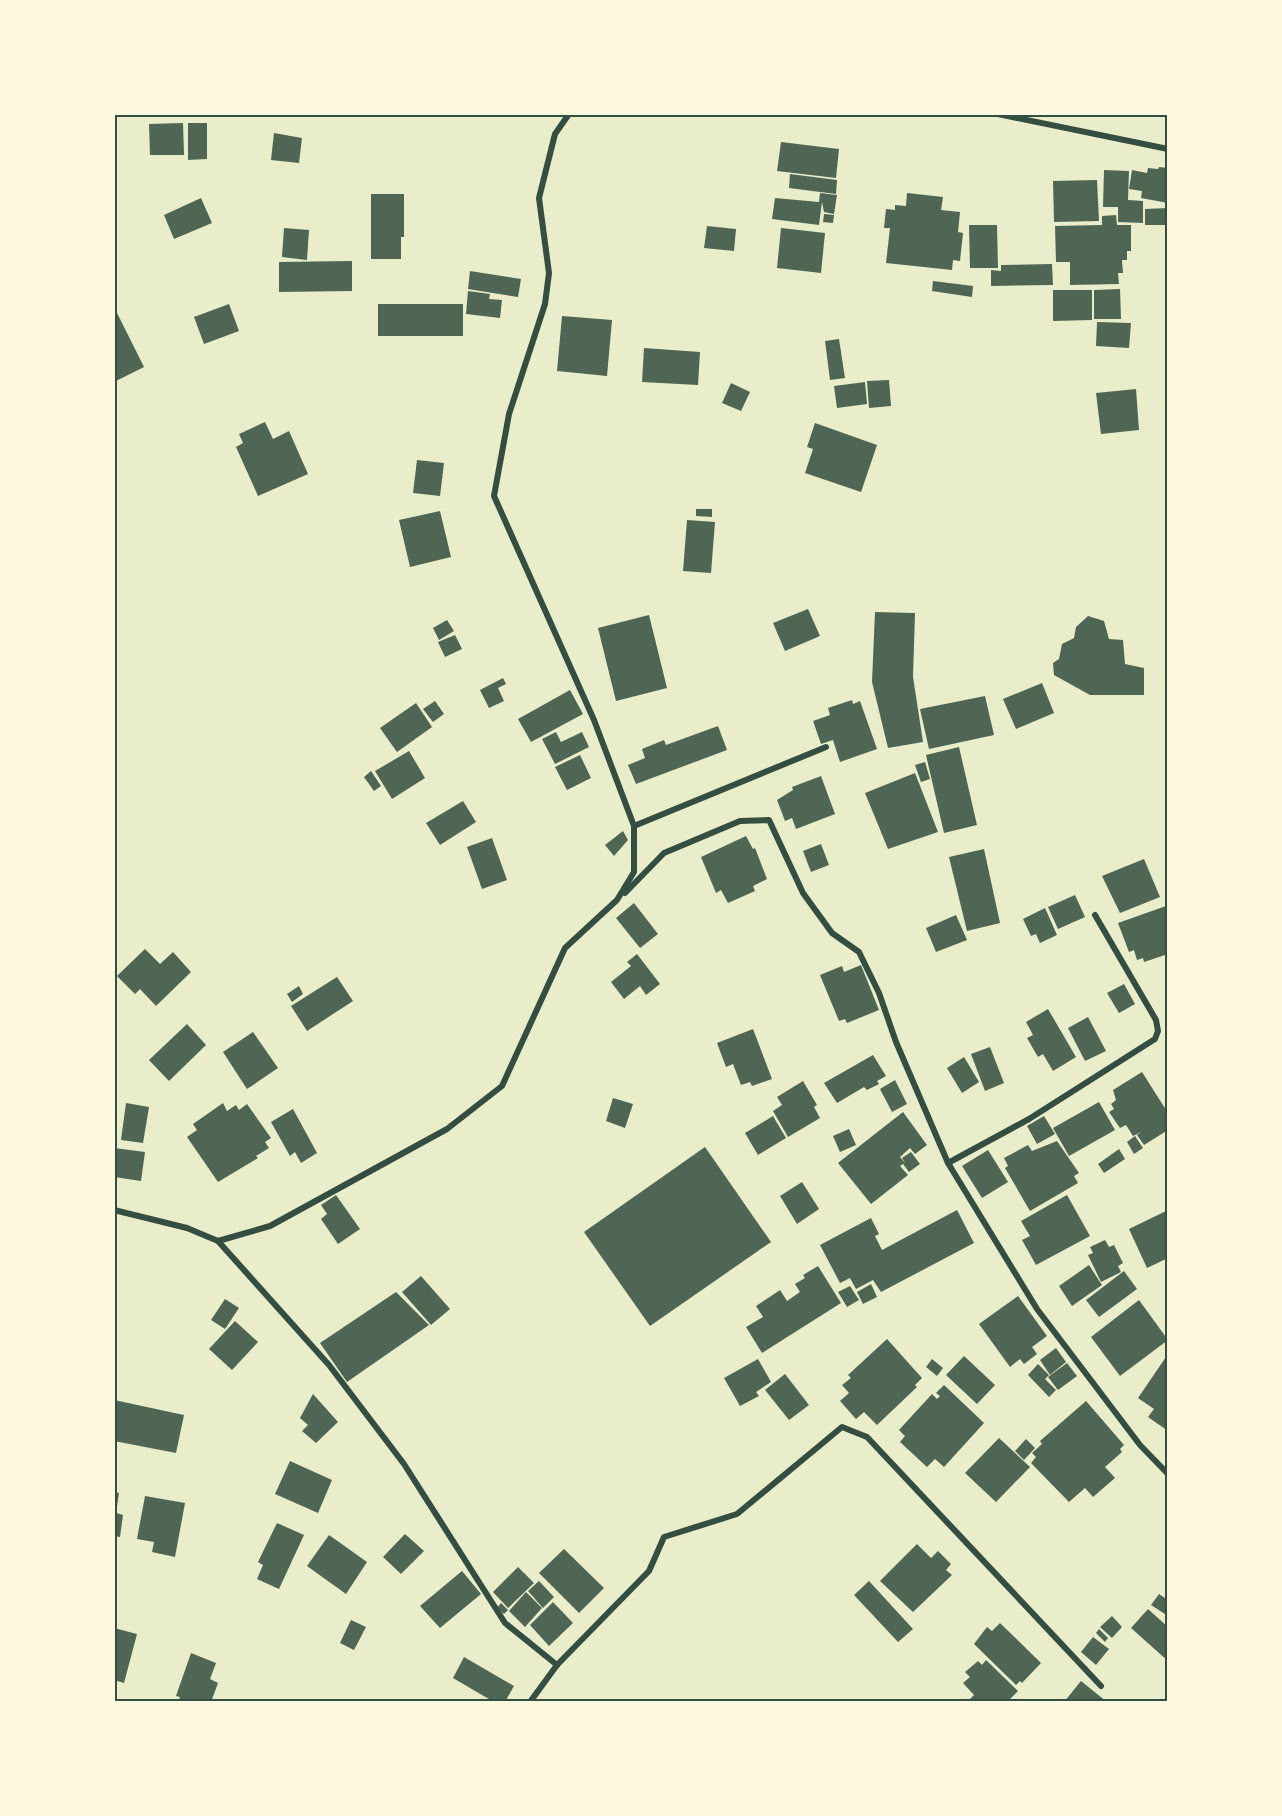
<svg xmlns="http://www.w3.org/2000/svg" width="1282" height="1816" font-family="Signika,sans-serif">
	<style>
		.building { fill: #4f6655 }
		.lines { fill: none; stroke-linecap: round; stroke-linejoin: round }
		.minor { stroke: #344e41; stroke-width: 6 }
		.neatline { fill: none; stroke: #344e41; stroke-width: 2 }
	</style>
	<rect width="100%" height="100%" fill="#e9edc9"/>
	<g class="building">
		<polygon points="183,123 184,155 150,155 149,124"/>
		<polygon points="188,123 207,123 207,159 188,160"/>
		<polygon points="274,133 302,138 299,163 271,160"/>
		<polygon points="781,142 839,149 836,178 777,171"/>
		<polygon points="1159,167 1168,168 1168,203 1141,198 1142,191 1129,189 1132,170 1147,173 1148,168 1158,169"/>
		<polygon points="1104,170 1129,171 1128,200 1143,201 1143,223 1118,222 1118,207 1103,207"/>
		<polygon points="790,174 837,180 836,194 789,188"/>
		<polygon points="1097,180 1099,221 1054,222 1053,181"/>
		<polygon points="820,193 837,195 834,214 824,212 822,202 819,225 772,219 775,198 819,202"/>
		<polygon points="907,193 943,197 941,210 960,212 958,232 963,233 960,261 953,260 952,270 886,263 890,228 884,228 886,209 895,210 895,205 906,206"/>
		<polygon points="371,194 404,194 404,237 401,237 401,259 371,259"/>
		<polygon points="201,198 212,223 174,239 164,215"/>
		<polygon points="1168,208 1168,225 1145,225 1145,209"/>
		<polygon points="824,214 834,215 833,223 823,222"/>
		<polygon points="1116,215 1117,225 1131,225 1131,251 1127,251 1127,260 1122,260 1123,273 1118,273 1119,284 1070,285 1070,262 1056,262 1055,226 1102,225 1102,216"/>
		<polygon points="969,225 997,225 998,268 970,268"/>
		<polygon points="707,226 736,229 734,251 704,248"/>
		<polygon points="284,228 309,230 307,260 282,257"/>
		<polygon points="781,228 825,233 821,273 777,268"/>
		<polygon points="352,261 352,291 279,292 279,262"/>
		<polygon points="1052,264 1053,285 991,286 991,270 1001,271 1001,265"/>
		<polygon points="470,271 521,279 518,297 468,289"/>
		<polygon points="933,281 973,286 972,297 932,291"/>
		<polygon points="1120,289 1121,319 1094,319 1094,290"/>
		<polygon points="1053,290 1092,290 1092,320 1053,321"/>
		<polygon points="468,291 490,294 489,299 502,300 500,318 466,314"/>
		<polygon points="229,304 239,331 204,344 194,317"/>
		<rect x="378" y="304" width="85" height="32"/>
		<polygon points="114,307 144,367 114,382"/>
		<polygon points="562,316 612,320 607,376 557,371"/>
		<polygon points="1097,322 1131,323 1129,348 1096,346"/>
		<polygon points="839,339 845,378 830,380 825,341"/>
		<polygon points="644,348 700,352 698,385 642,382"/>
		<polygon points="889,380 891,406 869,408 867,381"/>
		<polygon points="865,382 867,404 837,408 834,386"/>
		<polygon points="731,383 750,392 741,411 722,403"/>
		<polygon points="1136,389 1139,430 1101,434 1096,393"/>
		<polygon points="265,422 273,439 289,431 308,474 258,496 236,447 243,443 239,434"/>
		<polygon points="815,423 877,445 861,492 805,473 813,449 807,447"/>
		<polygon points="417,460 444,463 440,496 413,493"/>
		<polygon points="696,509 712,509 712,517 696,516"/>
		<polygon points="440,511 451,557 410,567 399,520"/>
		<polygon points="687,520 715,522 711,573 683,571"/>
		<polygon points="808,609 820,636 785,651 773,623"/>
		<polygon points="875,612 915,613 913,677 923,742 888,748 872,682"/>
		<polygon points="649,615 667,688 616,701 598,628"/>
		<polygon points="1088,616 1104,621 1109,639 1123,640 1125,664 1144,668 1144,695 1090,695 1054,675 1053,663 1059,659 1062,644 1074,638 1076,627"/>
		<polygon points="447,620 454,631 439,640 433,628"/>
		<polygon points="455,635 462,649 445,657 438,642"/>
		<polygon points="503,678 506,684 498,688 504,701 489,708 480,690"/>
		<polygon points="1042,683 1054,713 1016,729 1003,699"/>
		<polygon points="570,690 583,714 531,742 518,719"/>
		<polygon points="985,696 994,735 929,749 920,709"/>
		<polygon points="852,700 853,704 860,701 877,749 840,762 833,740 821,744 813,721 830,715 828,708"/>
		<polygon points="435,701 444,714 433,722 423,709"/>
		<polygon points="416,703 432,727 397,752 380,728"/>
		<polygon points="718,726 727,750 636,784 628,765 645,758 642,749 664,740 666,745"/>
		<polygon points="556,732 561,742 582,732 589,747 555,764 542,739"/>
		<polygon points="959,747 977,825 944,833 926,755"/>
		<polygon points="409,751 425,778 392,799 375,771"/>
		<polygon points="580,755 591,778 567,790 555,767"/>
		<polygon points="925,762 930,779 921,782 915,765"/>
		<polygon points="371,771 381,786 374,791 364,777"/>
		<polygon points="915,773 938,832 888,849 865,793"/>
		<polygon points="821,776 835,814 796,829 792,818 785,821 777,800 793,790 792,787"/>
		<polygon points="463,801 476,822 440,845 426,823"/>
		<polygon points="623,831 628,840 614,856 605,845"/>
		<polygon points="746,836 753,849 755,848 767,879 753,886 755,891 728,903 721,890 716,893 701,857"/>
		<polygon points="492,838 507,880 482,889 467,847"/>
		<polygon points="821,844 829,865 811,872 803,851"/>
		<polygon points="984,849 1000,923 967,931 949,857"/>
		<polygon points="1144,859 1160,897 1120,913 1102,876"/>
		<polygon points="1075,895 1085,917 1058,929 1048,907"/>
		<polygon points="634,903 658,934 640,948 616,918"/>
		<polygon points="1166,906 1168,954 1144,962 1143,958 1137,960 1134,950 1129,952 1118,923"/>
		<polygon points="1045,908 1057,935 1040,943 1036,934 1031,936 1023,919"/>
		<polygon points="956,915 967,940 936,952 926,928"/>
		<polygon points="145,949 160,964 173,952 191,972 156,1006 140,989 135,994 117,976"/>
		<polygon points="637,954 660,984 646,995 640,986 624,999 611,982 631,966 627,962"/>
		<polygon points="861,965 879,1010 847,1023 845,1019 839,1021 820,975 842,966 844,972"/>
		<polygon points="337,977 353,1001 307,1031 291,1006"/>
		<polygon points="1124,984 1135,1004 1119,1013 1107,993"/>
		<polygon points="299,986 303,994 292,1002 287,994"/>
		<polygon points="1048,1009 1076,1057 1053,1071 1043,1054 1038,1057 1027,1038 1033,1035 1026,1022"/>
		<polygon points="1088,1017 1106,1051 1085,1061 1068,1028"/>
		<polygon points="187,1024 206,1045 169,1081 149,1060"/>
		<polygon points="753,1029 772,1079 752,1086 750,1082 741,1085 733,1064 726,1067 717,1043"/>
		<polygon points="253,1032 278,1068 247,1089 223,1052"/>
		<polygon points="990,1047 1004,1083 985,1091 971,1054"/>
		<polygon points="873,1055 886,1076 877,1081 879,1084 867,1090 864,1087 837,1103 824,1083"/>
		<polygon points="964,1057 979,1082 962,1093 947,1068"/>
		<polygon points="1142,1072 1168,1113 1168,1130 1144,1145 1137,1135 1141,1132 1133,1136 1126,1125 1120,1128 1109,1112 1114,1109 1111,1104 1116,1100 1113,1090"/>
		<polygon points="895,1080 907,1104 892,1112 880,1089"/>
		<polygon points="803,1081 817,1105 814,1107 820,1118 788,1137 773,1111 782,1105 777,1097"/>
		<polygon points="613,1098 633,1104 625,1128 606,1121"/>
		<polygon points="1099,1102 1115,1130 1069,1156 1053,1128"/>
		<polygon points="126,1103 149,1107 143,1143 121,1140"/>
		<polygon points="223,1103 227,1111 236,1105 239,1110 247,1104 271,1138 265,1142 269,1148 256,1156 258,1158 218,1182 187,1137 197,1130 193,1124"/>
		<polygon points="293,1109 317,1153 301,1163 295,1152 290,1156 271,1122"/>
		<polygon points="903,1112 927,1145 915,1154 910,1148 900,1157 906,1164 902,1158 911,1152 920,1164 909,1172 903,1164 900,1166 908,1175 871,1204 838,1163"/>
		<polygon points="773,1116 786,1138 758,1155 745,1133"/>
		<polygon points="1044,1116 1055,1134 1037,1144 1027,1126"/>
		<polygon points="849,1129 856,1145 840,1152 833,1136"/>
		<polygon points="1135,1136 1143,1148 1134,1154 1127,1142"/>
		<polygon points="1057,1141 1079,1173 1074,1176 1078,1183 1030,1211 1005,1168 1008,1166 1004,1158 1028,1145 1032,1151"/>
		<polygon points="705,1147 771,1242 650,1326 584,1232"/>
		<polygon points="114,1148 145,1152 141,1181 114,1177"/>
		<polygon points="1119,1149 1125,1159 1104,1173 1098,1164"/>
		<polygon points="988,1150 1008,1182 982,1198 962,1166"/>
		<polygon points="802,1182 819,1209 797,1224 780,1196"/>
		<polygon points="336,1195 360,1229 338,1244 321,1219 327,1214 321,1205"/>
		<polygon points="1067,1195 1090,1236 1036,1265 1022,1240 1030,1236 1021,1221"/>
		<polygon points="957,1210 974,1243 881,1292 873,1280 856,1289 850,1278 840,1283 820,1245 871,1218 879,1234 875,1236 882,1250"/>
		<polygon points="1168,1210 1168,1258 1147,1268 1129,1229"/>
		<polygon points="1105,1240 1109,1247 1114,1245 1123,1263 1118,1266 1121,1272 1101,1282 1088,1255 1093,1253 1090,1247"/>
		<polygon points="1089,1265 1102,1285 1072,1306 1059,1286"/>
		<polygon points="818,1266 841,1303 762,1353 746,1327 763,1317 756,1306 780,1290 787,1301 800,1292 795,1284 805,1278 803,1275"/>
		<polygon points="1124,1271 1137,1289 1099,1317 1086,1300"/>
		<polygon points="421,1276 450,1309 431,1325 402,1292"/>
		<polygon points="871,1284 877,1297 863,1304 857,1292"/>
		<polygon points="850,1286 859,1300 847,1307 838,1292"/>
		<polygon points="396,1292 429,1325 347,1382 320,1343"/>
		<polygon points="1018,1296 1047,1336 1032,1347 1037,1354 1024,1364 1020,1359 1010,1367 979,1324"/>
		<polygon points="225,1299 239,1308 225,1329 211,1320"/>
		<polygon points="1139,1300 1168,1340 1120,1376 1091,1337"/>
		<polygon points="235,1321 258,1342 232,1370 209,1349"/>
		<polygon points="887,1339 922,1378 915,1385 917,1387 877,1425 864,1412 856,1419 840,1401 849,1393 842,1385 851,1378 848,1375"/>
		<polygon points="1056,1348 1066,1362 1050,1375 1040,1360"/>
		<polygon points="1168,1354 1168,1431 1148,1417 1154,1409 1138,1398"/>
		<polygon points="964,1356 995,1385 977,1404 946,1375"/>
		<polygon points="758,1359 771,1382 756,1392 759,1396 740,1406 724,1378"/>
		<polygon points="932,1359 943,1368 937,1376 926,1367"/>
		<polygon points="1067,1363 1077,1376 1058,1390 1048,1377"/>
		<polygon points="1038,1364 1049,1375 1045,1379 1056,1390 1049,1397 1028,1375"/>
		<polygon points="785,1374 809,1405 789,1420 765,1390"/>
		<polygon points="944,1385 984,1423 944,1467 935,1459 927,1467 900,1442 905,1436 899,1430 932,1394 937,1399 940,1396 936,1393"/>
		<polygon points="313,1394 338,1422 316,1443 302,1431 308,1425 300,1418"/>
		<polygon points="114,1400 184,1415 176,1453 114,1441"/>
		<polygon points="1086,1401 1124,1445 1120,1449 1122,1452 1105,1467 1115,1478 1093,1497 1085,1488 1069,1502 1031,1463 1036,1457 1032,1453 1042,1444 1040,1441"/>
		<polygon points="999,1438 1030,1467 996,1502 965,1473"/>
		<polygon points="1026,1439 1035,1448 1024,1460 1015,1451"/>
		<polygon points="290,1461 332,1480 318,1513 275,1494"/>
		<polygon points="114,1492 119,1493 116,1513 123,1515 120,1537 114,1536"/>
		<polygon points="145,1496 185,1503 175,1557 152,1552 154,1542 137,1539"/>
		<polygon points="277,1523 304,1535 279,1589 257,1579 263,1565 258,1562"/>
		<polygon points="405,1534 424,1551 401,1574 383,1557"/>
		<polygon points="329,1535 367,1562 346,1594 307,1566"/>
		<polygon points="917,1544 931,1558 938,1551 951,1564 946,1570 952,1575 913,1612 880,1581"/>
		<polygon points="564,1549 604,1588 579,1613 539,1573"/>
		<polygon points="518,1567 534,1583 508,1608 493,1592"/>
		<polygon points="462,1571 481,1594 440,1628 420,1606"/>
		<polygon points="539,1581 554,1597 543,1608 528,1591"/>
		<polygon points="869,1581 913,1629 898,1642 854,1595"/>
		<polygon points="526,1592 542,1608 525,1627 509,1611"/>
		<polygon points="1159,1594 1168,1600 1168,1616 1151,1605"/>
		<polygon points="553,1602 573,1623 549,1646 530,1625"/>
		<polygon points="501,1603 508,1610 504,1614 497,1608"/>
		<polygon points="1148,1609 1168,1627 1168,1661 1131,1628"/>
		<polygon points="1112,1616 1122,1627 1112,1638 1100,1627"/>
		<polygon points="351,1620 366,1627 354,1650 340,1643"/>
		<polygon points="1000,1623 1041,1663 1022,1683 1020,1681 1016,1685 974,1644 987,1627 992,1631"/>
		<polygon points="114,1628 137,1634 124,1683 114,1680"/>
		<polygon points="1099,1629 1108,1638 1105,1642 1096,1633"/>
		<polygon points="1093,1637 1109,1649 1096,1665 1081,1652"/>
		<polygon points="191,1653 216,1663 210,1679 218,1683 211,1702 178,1702 180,1697 176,1696"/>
		<polygon points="464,1657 514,1686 505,1702 494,1702 453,1678"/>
		<polygon points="986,1660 1018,1691 1007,1702 972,1702 970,1699 974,1695 963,1683 970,1677 965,1672 978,1661 982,1665"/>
		<polygon points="1081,1681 1107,1702 1064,1702"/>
	</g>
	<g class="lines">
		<g class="minor">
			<polyline points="998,114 1168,149"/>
			<polyline points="634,826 826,747"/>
			<polyline points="625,893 664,853 740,821 769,820 803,893 832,933 859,952 879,993 896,1042 948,1163 1037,1309 1140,1445 1168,1474"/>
			<polyline points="948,1163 1029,1119 1155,1039 1158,1031 1156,1020 1095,915"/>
			<polyline points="114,1210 187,1228 218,1241 270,1226 447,1129 502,1086 565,948 617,900 634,872 634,826 594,720 494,496 509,414 545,304 549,273 539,198 555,134 569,114"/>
			<polyline points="218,1241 329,1365 404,1464 505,1623 557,1665"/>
			<polyline points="530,1702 557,1665 649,1571 664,1537 737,1514 842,1427 867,1437 1101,1686"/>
		</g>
	</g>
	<rect width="1282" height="1816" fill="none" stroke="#fefae0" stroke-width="231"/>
	<rect x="116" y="116" width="1050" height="1584" class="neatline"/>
</svg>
